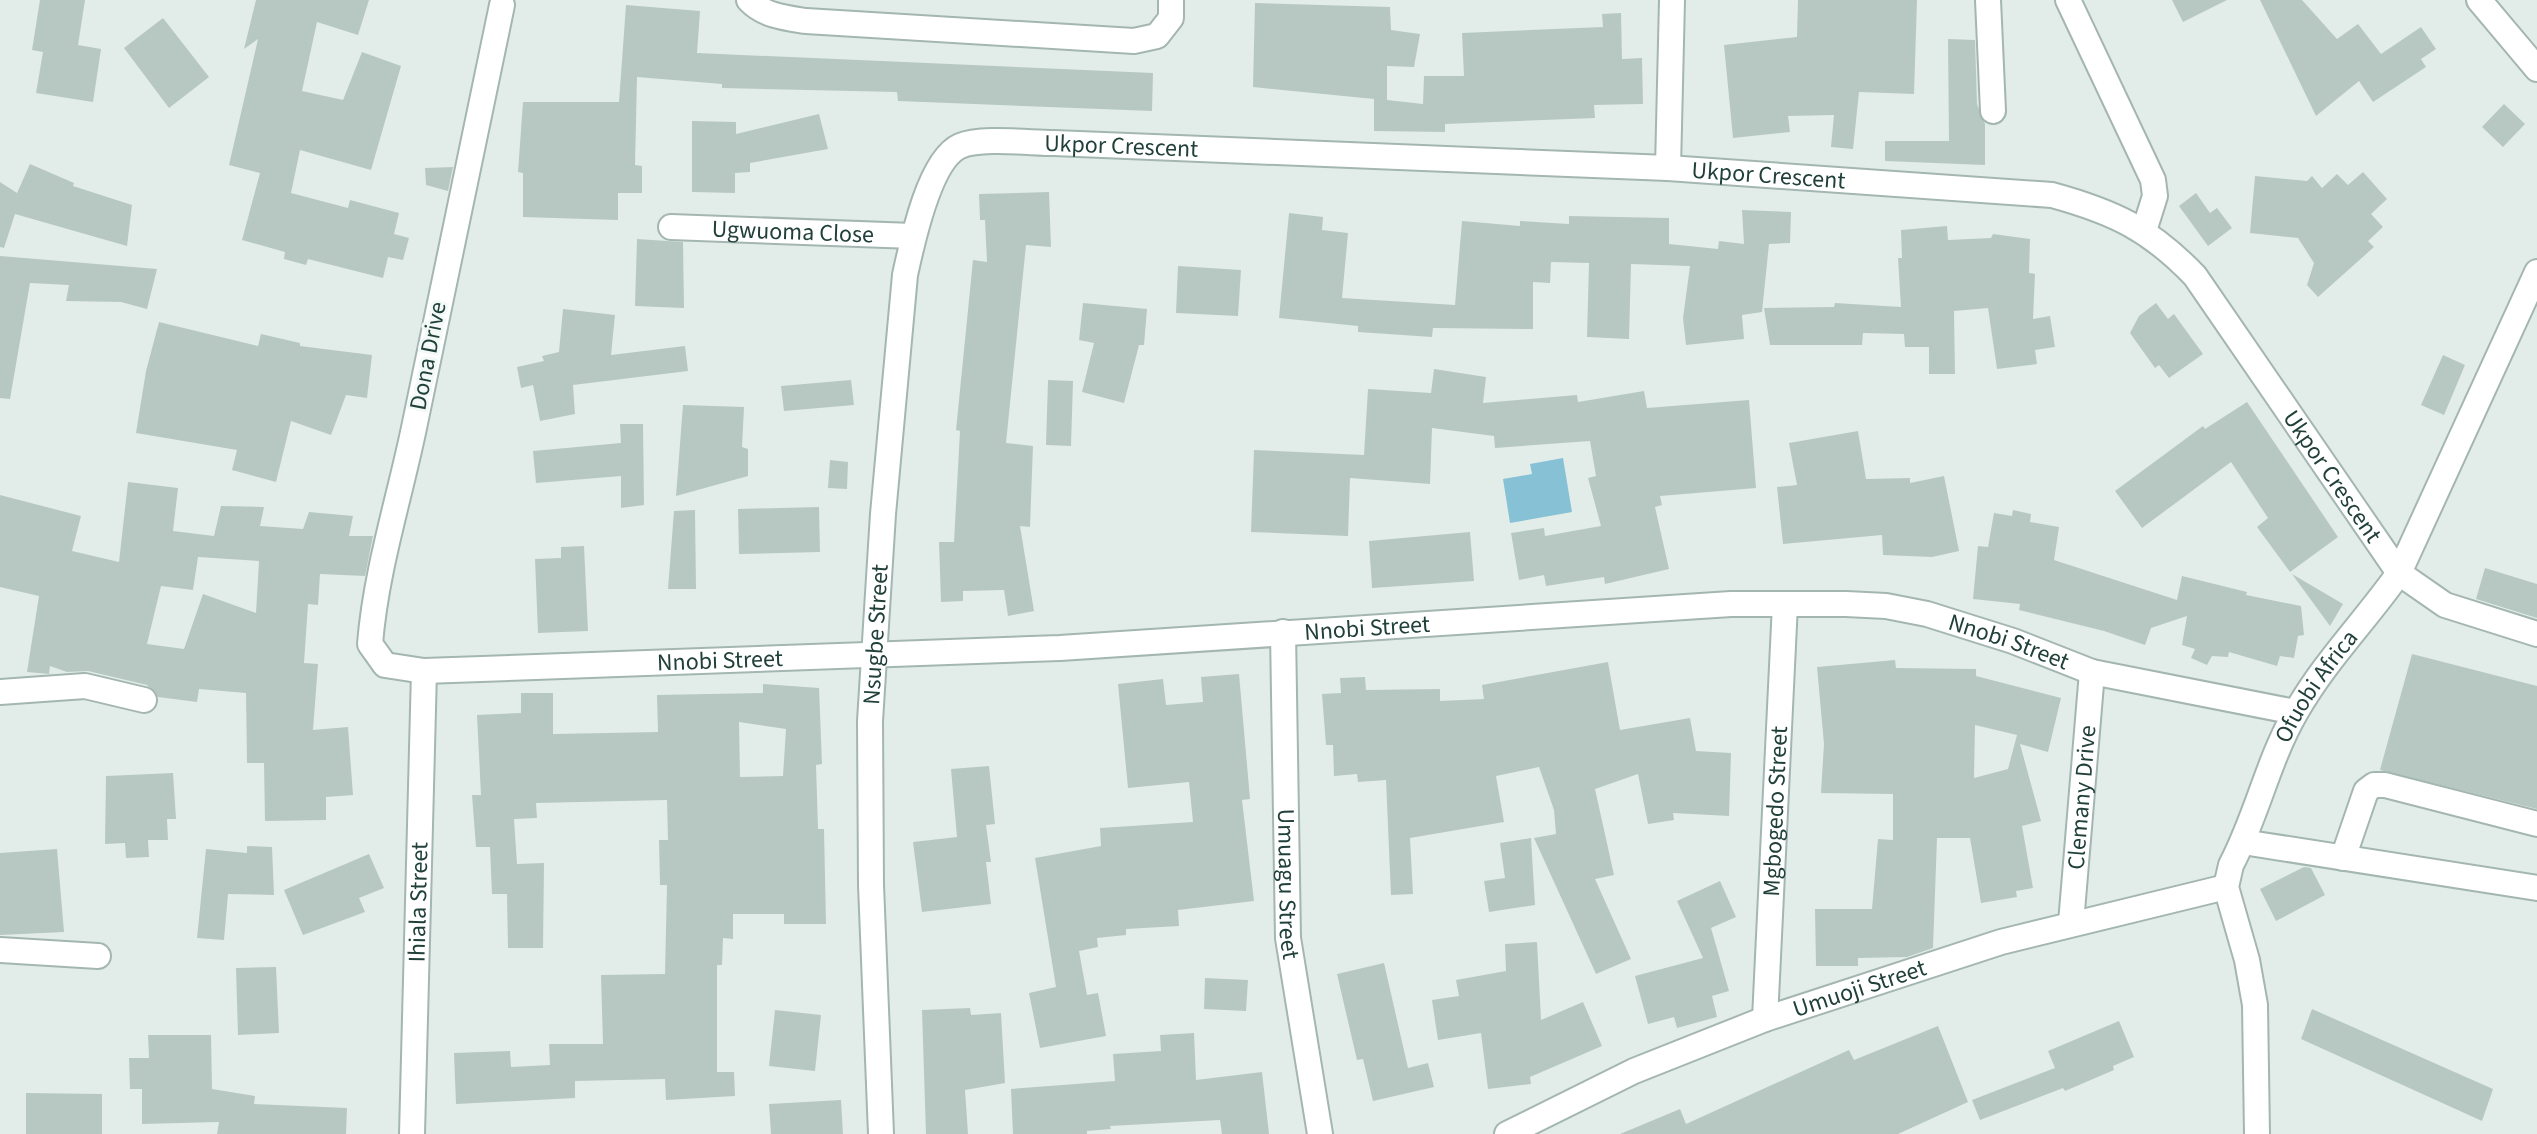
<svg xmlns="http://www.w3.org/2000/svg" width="2537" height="1134" font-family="'Source Sans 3',sans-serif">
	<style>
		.water { fill: #87c1d5 }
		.building { fill: #b7c8c3; fill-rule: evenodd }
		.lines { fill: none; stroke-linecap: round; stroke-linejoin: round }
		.minor-casing { stroke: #a4b6b1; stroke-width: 28 }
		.minor { stroke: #fff; stroke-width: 24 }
		.labels { text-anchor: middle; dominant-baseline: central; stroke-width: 6; stroke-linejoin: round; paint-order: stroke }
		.street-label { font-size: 24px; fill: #21403a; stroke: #f3f9f7 }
	</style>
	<rect width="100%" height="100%" fill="#e2ede9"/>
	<polygon class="water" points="1563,458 1572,512 1510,523 1503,479 1532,474 1530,464"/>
	<g class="building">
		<polygon points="40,0 85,0 78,45 101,49 93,102 36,93 43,52 32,50"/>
		<polygon points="256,0 369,0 358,35 317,22 302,91 343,100 362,52 401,66 371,170 300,150 291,193 348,208 350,200 399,213 394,234 409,238 403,260 388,257 383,278 308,259 306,265 284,259 285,252 242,240 260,173 229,165 258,39 244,49"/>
		<polygon points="1798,0 1917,0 1914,94 1859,92 1853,149 1831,147 1834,115 1788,116 1790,132 1733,138 1724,45 1797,37"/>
		<polygon points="2172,0 2227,0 2183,22"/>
		<polygon points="2260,0 2302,0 2337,39 2358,24 2381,54 2421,27 2436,49 2421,59 2426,67 2373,102 2359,81 2316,116"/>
		<polygon points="1255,3 1390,7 1391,30 1420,34 1414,67 1387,66 1387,100 1423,104 1424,76 1464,76 1462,33 1603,27 1602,14 1621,13 1622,59 1642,58 1643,104 1594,105 1595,118 1445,124 1445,132 1374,131 1374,99 1253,87"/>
		<polygon points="626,5 700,11 697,53 1153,73 1152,111 898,101 897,92 722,88 722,84 637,77 635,165 642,166 642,193 618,193 618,220 523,217 523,173 518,172 523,102 619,102"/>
		<polygon points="163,18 209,77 169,108 124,48"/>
		<polygon points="1948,39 1975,40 1977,104 1985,124 1985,165 1885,161 1885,141 1949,141"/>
		<polygon points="2504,104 2525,124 2503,147 2482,127"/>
		<polygon points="819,114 828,149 750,163 750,172 735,173 735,193 692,192 692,121 736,122 736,134"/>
		<polygon points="30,164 74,183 73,186 132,205 127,246 15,214 4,248 0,247 0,182 17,193"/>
		<polygon points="453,167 448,191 426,185 425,168"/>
		<polygon points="2363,172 2387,199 2371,214 2383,227 2368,241 2374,247 2318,297 2307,285 2314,263 2298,238 2250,233 2255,176 2307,181 2312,176 2322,188 2337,174 2348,185"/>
		<polygon points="1049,192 1051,247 1026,245 1006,443 1033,446 1030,527 1020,526 1034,611 1008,616 1004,590 963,591 963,601 941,602 939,542 954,542 960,431 956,430 973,260 987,262 985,220 980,220 979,194"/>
		<polygon points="2196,193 2210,213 2217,208 2232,228 2208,246 2179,206"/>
		<polygon points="1742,210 1791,212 1790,243 1769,244 1762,312 1742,315 1744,339 1686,345 1683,318 1690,266 1631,264 1629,339 1587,337 1589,263 1551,262 1550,283 1533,282 1533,329 1433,328 1432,337 1358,332 1358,326 1279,318 1289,213 1323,217 1322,230 1348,233 1342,298 1455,305 1462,221 1520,226 1520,221 1569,224 1569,216 1669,218 1669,244 1718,249 1719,241 1744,244"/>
		<polygon points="1947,226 1948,240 1991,238 1993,234 2030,239 2029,273 2035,274 2033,319 2050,316 2055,347 2035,350 2037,364 1997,369 1988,308 1954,311 1955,374 1929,374 1929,347 1905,347 1904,334 1863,333 1862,345 1770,345 1764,308 1834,307 1835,303 1901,307 1898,258 1902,258 1901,230"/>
		<polygon points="637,239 683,242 684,308 635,306"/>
		<polygon points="0,256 157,269 147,309 121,302 66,301 69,285 30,283 10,399 0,398"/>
		<polygon points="1178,266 1241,270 1238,316 1176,313"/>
		<polygon points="1083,303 1147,309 1144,345 1139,345 1124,403 1082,392 1094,343 1079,340"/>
		<polygon points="2156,303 2168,319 2174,314 2203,354 2169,378 2159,365 2155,368 2130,333 2139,316"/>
		<polygon points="563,309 615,315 611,355 685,346 688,371 573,385 575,414 540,421 533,385 521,388 517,367 544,361 542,356 559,352"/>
		<polygon points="159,322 258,346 261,334 300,343 300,346 372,355 367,398 346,395 331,435 291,421 276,482 232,470 237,450 136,433 146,371"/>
		<polygon points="2443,355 2465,365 2444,415 2421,405"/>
		<polygon points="1434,369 1486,377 1483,403 1577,395 1578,402 1644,391 1647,408 1749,400 1756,488 1660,496 1662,505 1655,507 1669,569 1605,584 1604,577 1546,586 1544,575 1519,580 1511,533 1544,528 1545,536 1601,526 1588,478 1596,476 1590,441 1495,448 1494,436 1432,428 1430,484 1350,478 1348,536 1251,532 1254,450 1364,455 1368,389 1431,393"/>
		<polygon points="851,380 854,405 784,411 781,386"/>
		<polygon points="1048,380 1073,381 1071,446 1046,445"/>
		<polygon points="2247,402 2338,537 2290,572 2257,527 2268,518 2231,462 2142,528 2115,491 2203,426 2205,429"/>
		<polygon points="683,405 744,407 742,447 748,449 748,476 676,496"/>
		<polygon points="620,424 643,424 644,505 621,508 621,476 536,483 533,451 621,443"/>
		<polygon points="1858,431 1866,479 1910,478 1910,483 1944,476 1959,551 1932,557 1883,555 1882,535 1783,544 1777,487 1797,485 1789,443"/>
		<polygon points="830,460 848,462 847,489 828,488"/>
		<path d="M128,482l50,6 -5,43 41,5 7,-30 43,1 -4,19 43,3 6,-17 44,4 -4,20h24l-8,40 -45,-2 -2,31 -10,-1 -4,59 14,1 -5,66 35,-3 5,68 -27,2v23l-61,1 -1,-58h-17l-1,-70 -47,-4 -2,13 -39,-5 -11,-12 -59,-14 -21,1 -17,-6 -1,8 -22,-2 12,-76 -39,-9v-92l81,21 -9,35 47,11zM198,557l61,4 -3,52 -53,-19 -19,55 -37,-5 14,-58 32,4z"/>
		<polygon points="819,507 820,552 739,554 738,509"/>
		<polygon points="695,510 696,589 668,589 674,511"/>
		<polygon points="2013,510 2031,514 2030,522 2059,527 2054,560 2177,600 2182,576 2247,592 2246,595 2301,606 2304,635 2298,636 2294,658 2280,656 2277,666 2229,652 2228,657 2212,656 2207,665 2191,658 2195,649 2182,645 2187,616 2151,628 2145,645 2104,631 2019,610 2020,604 1973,599 1978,546 1988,547 1994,513 2012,516"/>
		<polygon points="1470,532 1474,581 1372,588 1369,541"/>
		<polygon points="584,546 588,631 538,633 535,559 561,558 561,547"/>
		<polygon points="2485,568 2537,584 2537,618 2476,599"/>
		<polygon points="2292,574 2343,604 2330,626"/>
		<polygon points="2412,654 2537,686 2537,809 2380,770"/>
		<path d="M1895,660l1,8 80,1v7l85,22 -13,54 -28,-8 21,77 -19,5 11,62 -17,3 1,6 -36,6 -11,-65h-33l-4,110 -26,9 -49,1v8h-42l-1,-57h57l6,-70 15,1v-46l-72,-1 3,-49 -7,-77zM1975,725l42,10 -9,34 -34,9z"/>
		<polygon points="1608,662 1620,730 1690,718 1696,751 1731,753 1729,816 1673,813 1674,820 1648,824 1638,774 1595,789 1614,875 1595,879 1631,959 1596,974 1534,838 1556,834 1554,810 1539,767 1496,776 1504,822 1410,838 1413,894 1391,895 1386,780 1358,782 1357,774 1334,776 1333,745 1326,745 1322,694 1341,693 1340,678 1365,677 1366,690 1440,689 1440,701 1484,699 1482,685"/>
		<polygon points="1239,674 1250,799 1242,800 1254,901 1178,910 1179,926 1126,929 1126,935 1097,938 1098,947 1079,951 1087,995 1098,993 1106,1036 1040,1048 1029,993 1056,987 1035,858 1101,846 1100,828 1193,822 1189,782 1128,788 1118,684 1163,679 1166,705 1203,702 1201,677"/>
		<path d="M763,684l56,4 3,76 -6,1 2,64h6l2,95h-42v-10h-51v25l-10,-1 -1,27h-5v107h17l1,24 -69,4 -1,-21 -90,2v17l-119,6 -2,-51 56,-2 1,16 39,-2 -1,-21h54l-2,-69 64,-1 2,-89h-7l-1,-45h9l-1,-40 -131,3 1,15 -23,1 3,45 27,-1 -1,85h-35l-1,-54h-15l-2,-47h-14l-4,-52h9l-4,-80 44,-2v-20h32v41l105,-2 -1,-37 106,-2zM739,722l47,7 -3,47 -43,1z"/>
		<polygon points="989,766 995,824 986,825 991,862 986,862 991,904 922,912 913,842 957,837 951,769"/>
		<polygon points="173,773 176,819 167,819 168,840 148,840 149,857 126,858 125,843 105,844 106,776"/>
		<polygon points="1531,838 1535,905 1489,912 1484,881 1505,878 1500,843"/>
		<polygon points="247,846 272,847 274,895 228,894 224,940 197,938 206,849 247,853"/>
		<polygon points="57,849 64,932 0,935 0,853"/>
		<polygon points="369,854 384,888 359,898 365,912 303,935 284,890"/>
		<polygon points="2304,867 2311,868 2325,895 2276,921 2260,889"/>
		<polygon points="1720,881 1736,917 1711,928 1729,991 1712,996 1717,1017 1677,1028 1674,1017 1648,1024 1635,976 1703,958 1677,901"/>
		<polygon points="1537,942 1541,1020 1583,1002 1602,1046 1530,1077 1531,1084 1488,1089 1481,1033 1438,1040 1432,1000 1459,996 1456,980 1506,971 1505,944"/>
		<polygon points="1384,963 1408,1068 1428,1063 1434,1087 1373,1101 1363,1059 1357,1060 1337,974"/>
		<polygon points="276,967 279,1033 238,1035 236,968"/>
		<polygon points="1205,978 1248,980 1246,1011 1204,1009"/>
		<polygon points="970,1008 971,1015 1001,1013 1005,1083 965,1090 968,1134 926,1134 922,1010"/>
		<polygon points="2312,1009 2493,1089 2482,1121 2301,1039"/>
		<polygon points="775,1010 821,1015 815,1071 769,1066"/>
		<polygon points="2119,1021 2134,1057 2113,1066 2114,1070 2065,1091 2063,1088 1980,1120 1972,1100 2055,1068 2048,1051"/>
		<polygon points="1938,1026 1968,1102 1898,1134 1620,1134 1680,1109 1686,1124 1849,1050 1854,1060"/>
		<polygon points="1194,1033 1196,1080 1262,1072 1269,1134 1222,1134 1220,1120 1110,1126 1111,1129 1087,1131 1087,1134 1013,1134 1011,1089 1115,1081 1113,1054 1161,1051 1160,1035"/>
		<polygon points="148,1035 211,1035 212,1089 255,1096 254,1104 347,1108 346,1134 217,1134 219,1122 142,1124 142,1089 130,1089 129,1058 149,1058"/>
		<polygon points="26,1093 102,1094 102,1134 26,1134"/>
		<polygon points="841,1100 843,1134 771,1134 769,1104"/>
	</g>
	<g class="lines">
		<defs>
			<g id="minor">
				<path d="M749,0c15,16 37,18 57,21l328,20 23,-5 14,-18v-18"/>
				<polyline points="1988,0 1993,111"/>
				<polyline points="2068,0 2153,180 2155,196 2144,231"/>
				<polyline points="2479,0 2537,69"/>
				<path id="s1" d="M502,5c-28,139 -59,278 -87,418 -15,74 -39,146 -45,221l15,21 39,6 636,-23 671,-44h115l40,2 41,8 86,27 79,31 203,40"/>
				<polyline points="1668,168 1672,0"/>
				<path id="s2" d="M671,227l242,9"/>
				<path id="s3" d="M1283,632l5,306 32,196"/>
				<polyline points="0,692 85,686 144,700"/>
				<polyline points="2243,842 2537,888"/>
				<polyline points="2343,858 2366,791 2374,785 2385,785 2537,824"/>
				<path id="s4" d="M2071,923l21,-251"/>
				<polyline points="0,950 98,956"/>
				<path id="s5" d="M1765,1019l20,-415"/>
				<path id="s6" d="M412,1134l12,-463"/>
				<path id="s7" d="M881,1134l-10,-249 -1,-164 13,-207 22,-239c7,-32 24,-115 55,-129 21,-9 70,-3 94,-3l614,25 384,27c62,17 98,34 143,81l204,297 46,32 92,29"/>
				<path id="s8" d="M1507,1134l127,-63 131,-52 236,-77 225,-55"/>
				<path id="s9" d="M2257,1134l-2,-129 -8,-45 -21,-73 5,-22c26,-49 37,-105 65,-153 29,-51 70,-92 103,-139l138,-301"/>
			</g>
		</defs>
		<use href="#minor" class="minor-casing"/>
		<use href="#minor" class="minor"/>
	</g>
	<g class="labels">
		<g class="street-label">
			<text stroke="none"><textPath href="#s7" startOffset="1166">Ukpor Crescent</textPath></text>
			<text stroke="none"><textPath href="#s7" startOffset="1814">Ukpor Crescent</textPath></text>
			<text stroke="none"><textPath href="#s2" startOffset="122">Ugwuoma Close</textPath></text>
			<text transform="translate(428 356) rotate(-79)">Dona Drive</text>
			<text stroke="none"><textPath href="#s7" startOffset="2508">Ukpor Crescent</textPath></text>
			<text stroke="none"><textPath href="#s1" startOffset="1662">Nnobi Street</textPath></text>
			<text stroke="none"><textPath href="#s7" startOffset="500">Nsugbe Street</textPath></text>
			<text stroke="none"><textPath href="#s1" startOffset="2310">Nnobi Street</textPath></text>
			<text stroke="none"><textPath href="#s1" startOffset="1014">Nnobi Street</textPath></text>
			<text stroke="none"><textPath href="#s9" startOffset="472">Ofuobi Africa</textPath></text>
			<text stroke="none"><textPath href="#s4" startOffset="126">Clemany Drive</textPath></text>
			<text stroke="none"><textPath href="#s5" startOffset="208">Mgbogedo Street</textPath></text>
			<text stroke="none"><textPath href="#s3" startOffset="252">Umuagu Street</textPath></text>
			<text stroke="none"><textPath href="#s6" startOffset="232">Ihiala Street</textPath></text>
			<text stroke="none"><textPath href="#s8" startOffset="382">Umuoji Street</textPath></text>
		</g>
	</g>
</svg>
